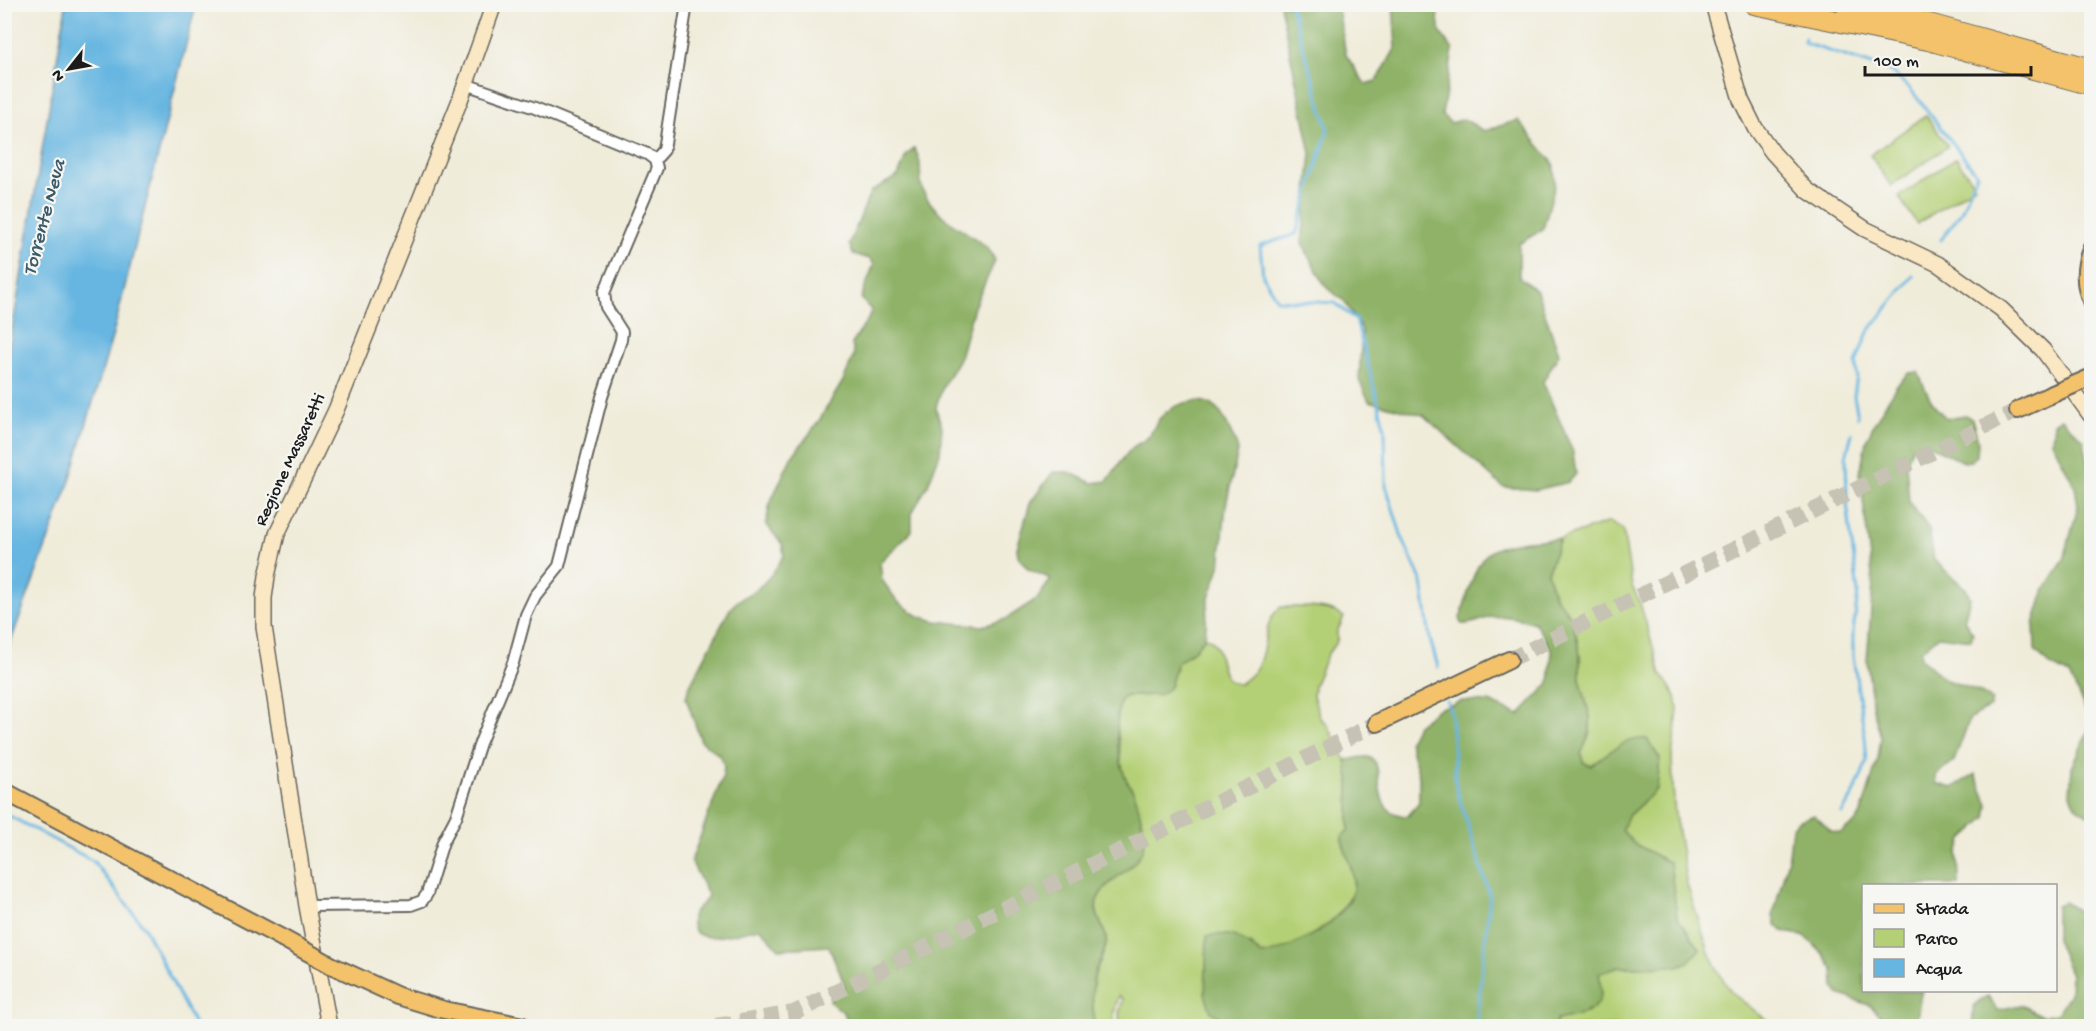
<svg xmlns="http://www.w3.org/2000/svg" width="2096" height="1031" font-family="'Gochi Hand',sans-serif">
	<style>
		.green { fill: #b4d076; stroke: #687649; stroke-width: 1.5 }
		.forest { fill: #8fb267; stroke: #566742; stroke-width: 1.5 }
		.water { fill: #66b6e1; stroke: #41697e; stroke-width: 1.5 }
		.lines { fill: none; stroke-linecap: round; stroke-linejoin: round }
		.stream { stroke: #66b6e1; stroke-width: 3 }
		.primary-tunnel { stroke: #c6c2b4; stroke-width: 16; stroke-dasharray: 16 8; stroke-linecap: butt }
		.street-casing { stroke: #66655e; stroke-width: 14 }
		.secondary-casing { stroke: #66655e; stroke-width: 18 }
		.primary-casing { stroke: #66655e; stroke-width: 20 }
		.highway-casing { stroke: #66655e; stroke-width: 22 }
		.street { stroke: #fff; stroke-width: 10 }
		.secondary { stroke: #fae7c3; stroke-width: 15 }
		.primary { stroke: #f3c26a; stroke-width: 16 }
		.highway { stroke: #f3c26a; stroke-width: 20 }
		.primary-bridge-casing { stroke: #66655e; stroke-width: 20; stroke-linecap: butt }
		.primary-bridge { stroke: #f3c26a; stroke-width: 16 }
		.labels { text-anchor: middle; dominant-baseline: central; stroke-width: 4.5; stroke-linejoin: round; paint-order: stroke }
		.street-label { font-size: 18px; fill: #1c1c1c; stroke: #f6f6f2 }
		.water-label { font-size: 20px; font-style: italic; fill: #3a5a6b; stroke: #f6f6f2 }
	</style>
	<rect width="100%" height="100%" fill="#f6f6f2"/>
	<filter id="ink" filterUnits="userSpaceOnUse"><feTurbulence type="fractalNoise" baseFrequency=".0167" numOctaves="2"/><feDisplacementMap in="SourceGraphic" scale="12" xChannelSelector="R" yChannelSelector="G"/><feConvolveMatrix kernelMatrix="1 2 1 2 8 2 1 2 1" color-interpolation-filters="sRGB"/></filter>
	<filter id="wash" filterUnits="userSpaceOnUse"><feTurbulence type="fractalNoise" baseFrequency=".008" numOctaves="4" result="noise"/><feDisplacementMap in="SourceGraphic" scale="24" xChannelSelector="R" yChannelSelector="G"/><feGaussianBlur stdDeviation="1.35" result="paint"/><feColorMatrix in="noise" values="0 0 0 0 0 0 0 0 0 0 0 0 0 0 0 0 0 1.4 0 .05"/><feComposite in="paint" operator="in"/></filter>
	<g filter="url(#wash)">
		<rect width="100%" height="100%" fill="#f0ecda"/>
		<!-- green -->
		<path class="green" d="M 1926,115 L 1948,146 L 1891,186 L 1870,155 Z
			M 1956,158 L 1975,186 L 1917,224 L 1899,197 Z
			M 1609,522 L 1623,530 L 1632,586 L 1640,603 L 1661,674 L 1676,696 L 1678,710 L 1672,757 L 1673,787 L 1675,815 L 1687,885 L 1709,952 L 1719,973 L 1731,992 L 1774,1026 L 1555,1026 L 1557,1020 L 1589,1012 L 1601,994 L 1599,973 L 1620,967 L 1678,966 L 1700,949 L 1677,917 L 1670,863 L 1633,843 L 1622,830 L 1628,816 L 1657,789 L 1621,745 L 1590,766 L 1583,762 L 1581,754 L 1590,732 L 1590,717 L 1580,679 L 1580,655 L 1573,619 L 1554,595 L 1547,572 L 1560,539 Z
			M 1281,607 C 1301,607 1328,605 1344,617 L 1337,632 L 1337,641 L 1327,655 L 1314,686 L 1313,695 L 1320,718 L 1327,724 L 1346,760 L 1349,779 L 1349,830 L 1343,845 C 1349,856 1355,876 1353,890 C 1352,894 1349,898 1347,902 C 1330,930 1295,949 1262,955 L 1250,944 L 1255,1026 L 1120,1026 L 1119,1013 L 1123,999 L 1119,996 L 1114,1012 L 1114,1026 L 1095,1026 C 1093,1008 1090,989 1096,971 C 1099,962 1105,953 1106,945 C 1109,931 1093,918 1097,900 L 1142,823 L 1136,798 L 1124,775 L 1121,762 L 1117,723 L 1120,701 L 1126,696 L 1158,695 L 1176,670 L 1177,663 L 1195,649 L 1205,637 C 1227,642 1213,683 1240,684 C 1246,679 1253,674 1257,667 C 1268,648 1262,621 1281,607 Z"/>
		<!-- forest -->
		<path class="forest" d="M 1280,5 L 1335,5 L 1338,9 L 1346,55 L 1365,84 L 1377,81 L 1396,47 L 1393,5 L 1436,5 L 1440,32 L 1453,50 L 1442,115 L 1451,123 L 1464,119 L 1484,131 L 1518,120 L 1554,164 L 1555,185 L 1543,229 L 1519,244 L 1519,277 L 1537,291 L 1559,354 L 1543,382 L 1573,452 L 1576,474 L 1569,482 L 1536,490 L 1503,487 L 1423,415 L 1369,401 L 1359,380 L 1362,330 L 1344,301 L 1325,286 L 1302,243 L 1311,153 Z
			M 914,148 C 927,168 913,181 929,201 C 945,223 969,231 988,249 C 992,252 993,257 995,261 L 974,307 L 960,357 L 944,384 L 937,403 L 936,409 L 942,427 L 940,453 L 928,485 L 912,513 L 912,531 L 880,562 L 882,580 L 898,602 L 919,616 L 935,621 L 983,626 L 1006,619 L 1038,598 L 1051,579 L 1028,569 L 1018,556 L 1017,548 L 1030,503 L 1053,472 L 1069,472 L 1092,483 L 1107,481 C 1115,470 1123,457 1132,448 C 1137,443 1144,442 1148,437 C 1153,431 1155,424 1160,418 C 1177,400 1210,392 1223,417 C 1229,429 1236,439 1238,451 L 1226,505 L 1220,567 L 1208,601 L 1205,637 L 1195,649 L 1177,663 L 1170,687 L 1164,692 L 1158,695 L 1126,696 L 1120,701 C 1115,723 1117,752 1124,774 C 1126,782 1134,790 1136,798 C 1139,806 1146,841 1143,848 C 1136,870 1108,878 1098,898 C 1090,914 1107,927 1106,942 C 1106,952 1098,962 1095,972 C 1090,990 1093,1009 1095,1026 L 847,1026 L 848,1020 L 842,1011 L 830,1002 L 831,997 L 841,992 L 845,986 L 829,946 L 779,949 L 760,928 C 742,931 687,952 692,917 C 693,907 706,905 708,895 L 691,861 L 723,776 L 724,765 L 719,755 L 701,741 L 686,698 L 689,687 L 730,609 C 738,598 747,596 757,589 C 769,580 776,568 784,555 L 782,544 L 766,524 L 770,503 L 791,458 L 817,424 L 843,381 L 854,355 L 852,344 L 870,316 L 871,310 L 861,298 L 874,264 L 870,259 L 853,254 L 849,244 L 871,191 L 898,176 L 906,156 Z
			M 1918,372 C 1925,389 1932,408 1947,418 L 1965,415 L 1972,419 L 1978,441 L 1977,456 L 1971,461 L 1963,462 L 1925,443 L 1918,444 L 1912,449 L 1906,463 L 1909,502 L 1929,529 L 1934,560 L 1967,590 L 1970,598 L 1964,620 L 1973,633 L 1971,640 L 1939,636 L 1921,650 L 1921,658 L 1946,680 L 1978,691 L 1992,700 L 1990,707 L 1970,718 L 1954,761 L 1936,775 L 1936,783 L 1952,788 L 1975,774 L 1988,804 L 1986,818 L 1963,839 L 1958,853 L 1959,885 L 1864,886 L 1864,990 L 1922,991 C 1917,1005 1921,1014 1912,1026 L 1892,1026 L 1869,1005 L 1838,994 L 1834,987 L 1833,969 L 1824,955 L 1806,937 L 1783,931 L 1776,925 L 1773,916 L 1789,855 L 1792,828 L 1798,821 L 1814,815 L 1831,831 L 1840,833 L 1855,823 L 1861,814 L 1878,759 L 1881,737 L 1873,709 L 1867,661 L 1873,584 L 1860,474 L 1866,441 L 1874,424 L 1896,386 L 1909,373 Z
			M 2061,418 L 2084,440 L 2091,481 L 2091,817 L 2078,809 L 2070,794 L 2072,768 L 2090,726 L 2089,717 L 2069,675 L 2047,663 L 2035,650 L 2034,624 L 2045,589 L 2064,560 L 2078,506 L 2075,487 L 2052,441 L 2054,423 Z
			M 1560,539 L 1547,572 L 1554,595 L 1573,619 L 1580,655 L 1580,679 L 1590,717 L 1590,732 L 1581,754 L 1583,762 L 1591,766 C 1607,754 1626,736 1647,739 L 1660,759 L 1657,789 L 1628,816 L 1622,830 L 1633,843 L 1670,863 L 1677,917 L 1700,949 L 1688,962 L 1678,966 L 1620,967 L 1599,973 C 1600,979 1601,986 1601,992 C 1600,1014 1574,1016 1557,1020 L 1555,1026 L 1255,1026 L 1231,1024 L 1211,1012 L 1205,994 L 1207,936 C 1237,931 1240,939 1262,955 C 1291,950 1347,921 1353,890 C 1357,871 1343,854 1342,836 L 1349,830 L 1349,779 L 1346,760 C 1352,759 1360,757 1366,757 C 1391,758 1363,815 1408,816 L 1419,802 L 1419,776 L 1409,741 L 1417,725 L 1438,709 L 1462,701 L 1489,702 L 1519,715 L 1549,683 L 1552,651 L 1535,623 C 1521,619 1506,615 1491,617 C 1481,619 1473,625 1462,624 L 1460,618 C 1466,602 1474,564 1487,554 C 1504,540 1539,540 1560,539 Z
			M 2064,902 L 2080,912 L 2082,916 L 2091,951 L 2091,1026 L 1973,1026 C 1973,1008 1970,1004 1988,996 L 1997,1010 L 2021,1005 L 2043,1016 L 2057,1014 L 2070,994 L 2071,975 L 2056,939 L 2056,906 Z"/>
		<!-- water -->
		<path class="water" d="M 66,5 L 196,5 L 113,334 L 68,487 L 5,657 L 5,373 Z"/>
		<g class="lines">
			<!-- stream -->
			<path class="stream" d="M 1290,4 L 1328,129 L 1296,234 L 1260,246 L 1263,276 L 1277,300 L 1335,303 L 1356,320 L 1385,429 L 1386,486 L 1402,538 L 1422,582 L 1430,639 L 1438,667
				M 1805,38 L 1804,43 L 1891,71 L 1911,90 L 1977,174 L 1961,212 L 1941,240
				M 1858,417 L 1854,396 L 1857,376 L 1856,363 L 1868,332 L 1913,276
				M 1447,701 L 1451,714 L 1456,787 L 1490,896 L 1477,1015 L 1481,1026
				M 4,813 L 93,861 L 144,927 L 195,1026
				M 1842,813 L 1854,794 L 1867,761 L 1865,737 L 1853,656 L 1853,632 L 1858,593 L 1847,503 L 1846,457 L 1852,433"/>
		</g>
	</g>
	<g filter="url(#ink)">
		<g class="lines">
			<!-- primary-tunnel -->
			<path class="primary-tunnel" d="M 1509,660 L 2018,410
				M 716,1026 L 794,1013 L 1377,723"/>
			<defs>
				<path id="street" d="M 655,160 L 664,150 L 687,4
					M 307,906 L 411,905 L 422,901 L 427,894 L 443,842 L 456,817 L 480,743 L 513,663 L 526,615 L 535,596 L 559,566 L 602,397 L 621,340 L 622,332 L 606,307 L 604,293 L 657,168 L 655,160 L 647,154 L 535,108 L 465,84"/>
				<path id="secondary" d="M 1715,11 L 1741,100 L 1755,128 L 1773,153 L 1807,190 L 1865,229 L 1938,264 L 2001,309 L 2043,350 L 2092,417
					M 329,1026 L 307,906 L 264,627 L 264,598 L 267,576 L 277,534 L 336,410 L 460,100 L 494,4"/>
				<path id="primary" d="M 2092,247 C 2084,266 2083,284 2092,303
					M 2018,410 L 2048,396
					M 1377,723 L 1509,660
					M 4,791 L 282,938
					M 331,965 L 398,996 L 444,1010 L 523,1026"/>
				<path id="highway" d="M 1754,4 L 1928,40 L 2092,85
					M 1845,4 L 1929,24 L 2092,69"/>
			</defs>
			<!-- street casing -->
			<use href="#street" class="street-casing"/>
			<!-- secondary casing -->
			<use href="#secondary" class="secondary-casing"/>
			<!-- primary casing -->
			<use href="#primary" class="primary-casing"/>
			<!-- highway casing -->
			<use href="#highway" class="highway-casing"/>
			<!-- street -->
			<use href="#street" class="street"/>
			<!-- secondary -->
			<use href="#secondary" class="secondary"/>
			<!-- primary -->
			<use href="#primary" class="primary"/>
			<!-- highway -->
			<use href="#highway" class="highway"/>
			<defs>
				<path id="primary-bridge" d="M 2048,396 L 2092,377
					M 282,938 L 331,965"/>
			</defs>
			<!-- primary-bridge casing -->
			<use href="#primary-bridge" class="primary-bridge-casing"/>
			<!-- primary-bridge -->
			<use href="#primary-bridge" class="primary-bridge"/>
		</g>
	</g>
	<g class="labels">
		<!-- street labels -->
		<g class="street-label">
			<text transform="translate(291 460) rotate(-65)">Regione Massaretti</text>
		</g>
		<!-- water labels -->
		<g class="water-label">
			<text transform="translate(46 218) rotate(-75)">Torrente Neva</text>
		</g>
	</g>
	<!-- margin -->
	<rect width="2096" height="1031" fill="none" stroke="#f6f6f2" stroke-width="24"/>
	<!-- legend -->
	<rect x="1862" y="884" width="195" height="108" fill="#f6f6f2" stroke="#9f9f9c" stroke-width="1.5"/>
	<rect x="1874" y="904" width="30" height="9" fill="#f3c26a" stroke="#9f9f9c" stroke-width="1.5"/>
	<text x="1916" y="914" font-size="18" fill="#1c1c1c">Strada</text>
	<rect x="1874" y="929" width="30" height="18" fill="#b4d076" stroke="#9f9f9c" stroke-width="1.5"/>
	<text x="1916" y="944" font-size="18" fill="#1c1c1c">Parco</text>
	<rect x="1874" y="959" width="30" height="18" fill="#66b6e1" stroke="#9f9f9c" stroke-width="1.5"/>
	<text x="1916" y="974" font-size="18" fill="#1c1c1c">Acqua</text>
	<!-- north arrow -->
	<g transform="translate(69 69) rotate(239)" stroke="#f6f6f2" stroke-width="4.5" paint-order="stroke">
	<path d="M0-4.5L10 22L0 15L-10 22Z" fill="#1c1c1c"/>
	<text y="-9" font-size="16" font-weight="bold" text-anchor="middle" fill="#1c1c1c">N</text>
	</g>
	<!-- scale -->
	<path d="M1865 66v9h166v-9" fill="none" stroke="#1c1c1c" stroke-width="3"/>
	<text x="1874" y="66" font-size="18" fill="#1c1c1c" stroke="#f6f6f2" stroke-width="4.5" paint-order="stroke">100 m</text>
</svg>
